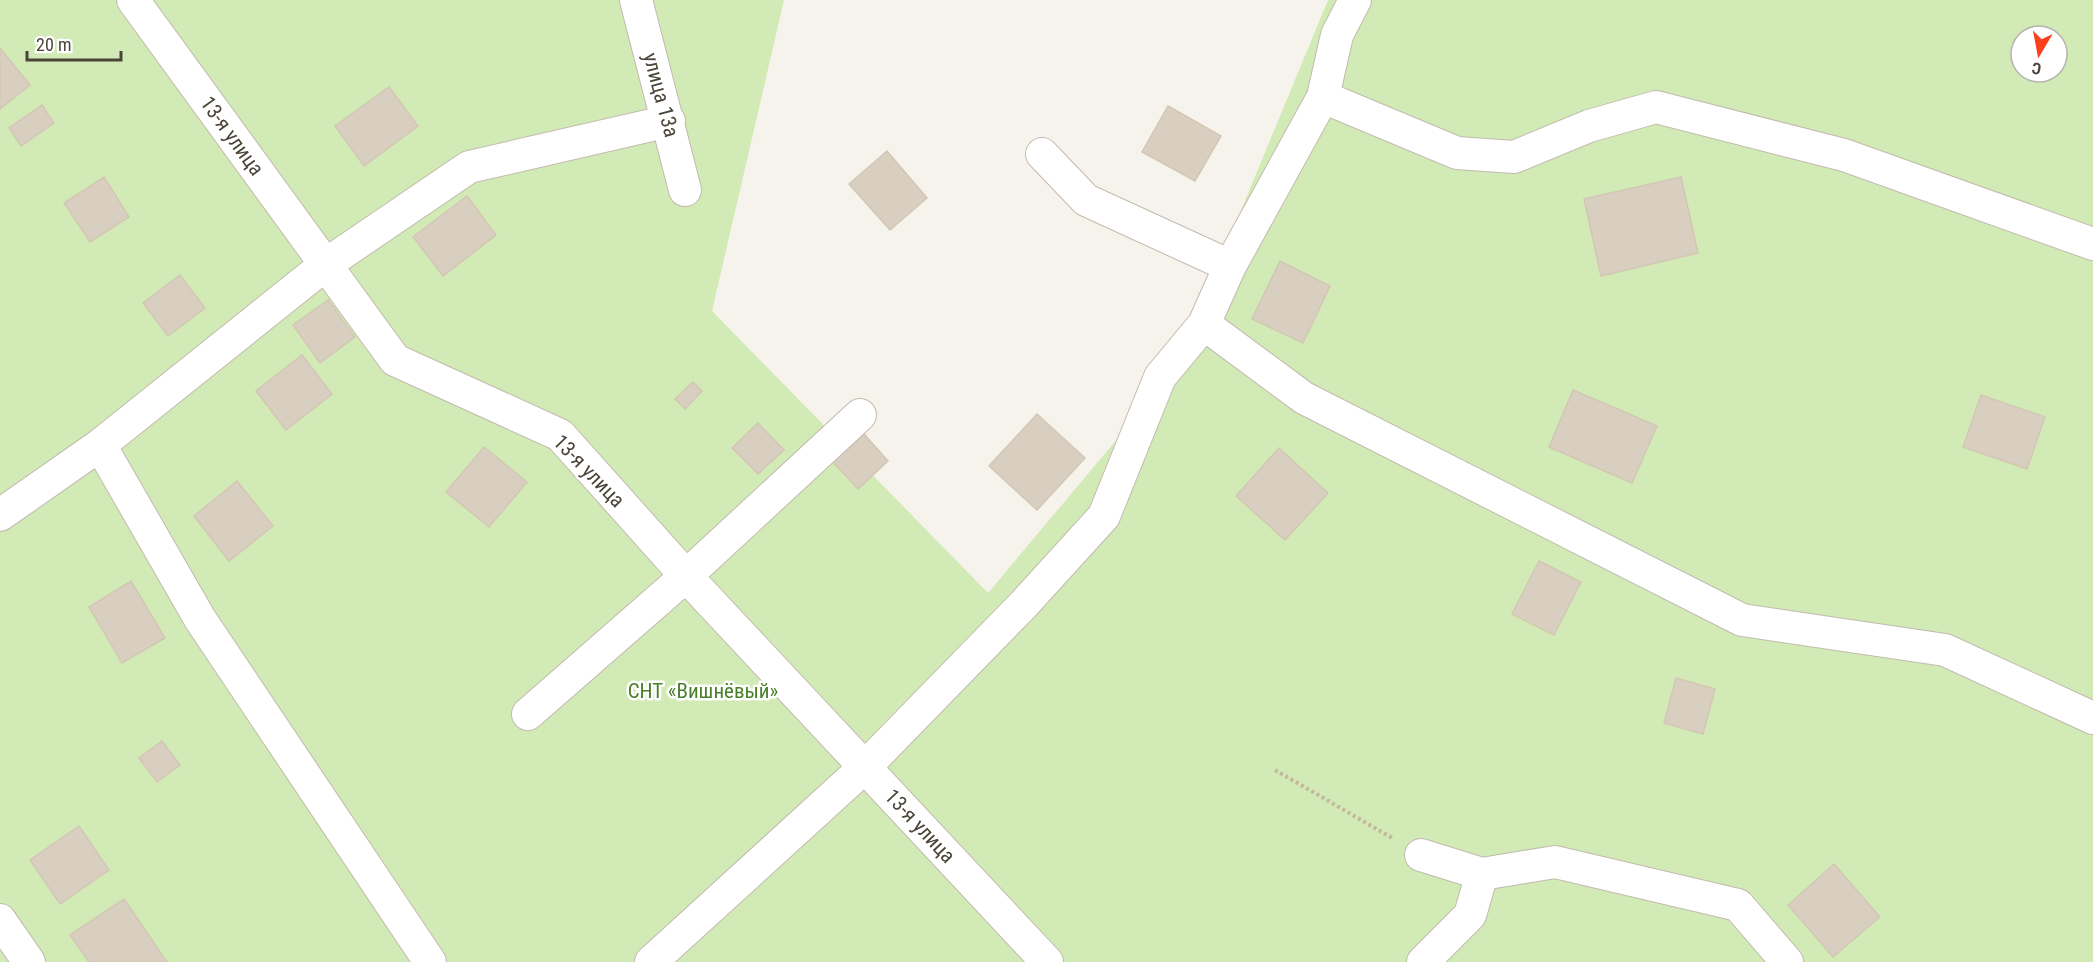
<svg xmlns="http://www.w3.org/2000/svg" width="2093" height="962" font-family="'Roboto Condensed',sans-serif">
	<style>
		.green { fill: #d2eab5; fill-rule: evenodd }
		.building { fill: #d8cfc1; stroke: #d3c7b4; stroke-width: 1.5 }
		.lines { fill: none; stroke-linecap: round; stroke-linejoin: round }
		.minor-casing { stroke: #c2bbae; stroke-width: 34 }
		.path { stroke: #c4b79f; stroke-width: 4; stroke-dasharray: 3 3; stroke-linecap: butt }
		.minor { stroke: #fff; stroke-width: 32 }
		.labels { text-anchor: middle; dominant-baseline: central; stroke-width: 5; stroke-linejoin: round; paint-order: stroke }
		.street-label { font-size: 21px; fill: #4b4439; stroke: #fff }
		.park-label { font-size: 21px; fill: #4a7f2a; stroke: #fff }
	</style>
	<rect width="100%" height="100%" fill="#f6f3ec"/>
	<!-- green -->
	<path class="green" d="M 0,0 L 784,0 L 712,311 L 988,593 L 1175,370 L 1328,0 L 2093,0 L 2093,962 L 0,962 ZM 2021,36 L 2057,36 L 2057,72 L 2021,72 Z"/>
	<!-- building -->
	<path class="building" d="M 0,48 L 30,85 L 0,109 Z
		M 389,87 L 418,126 L 364,166 L 335,126 Z
		M 42,105 L 54,123 L 21,146 L 9,128 Z
		M 1168,106 L 1221,136 L 1195,181 L 1142,152 Z
		M 887,151 L 927,198 L 890,230 L 849,184 Z
		M 104,177 L 129,217 L 90,242 L 64,203 Z
		M 1681,177 L 1698,253 L 1601,276 L 1584,199 Z
		M 467,196 L 496,235 L 443,276 L 413,237 Z
		M 1280,261 L 1330,286 L 1303,343 L 1252,319 Z
		M 180,275 L 205,308 L 168,336 L 143,303 Z
		M 328,300 L 355,337 L 320,363 L 293,325 Z
		M 302,355 L 332,394 L 286,430 L 256,391 Z
		M 693,382 L 702,391 L 685,409 L 675,399 Z
		M 1573,390 L 1657,426 L 1632,483 L 1549,447 Z
		M 1981,395 L 2045,417 L 2027,469 L 1963,447 Z
		M 1037,414 L 1085,458 L 1037,510 L 989,466 Z
		M 758,423 L 784,450 L 758,474 L 732,448 Z
		M 864,434 L 888,461 L 858,489 L 833,462 Z
		M 484,447 L 527,482 L 489,527 L 446,492 Z
		M 1279,448 L 1328,493 L 1285,540 L 1236,496 Z
		M 237,481 L 273,526 L 229,561 L 194,516 Z
		M 1539,561 L 1581,582 L 1554,635 L 1512,614 Z
		M 131,581 L 165,638 L 122,663 L 89,607 Z
		M 1676,678 L 1715,689 L 1703,734 L 1664,723 Z
		M 162,741 L 180,765 L 157,782 L 139,758 Z
		M 79,826 L 109,870 L 60,904 L 30,860 Z
		M 1834,864 L 1880,917 L 1833,957 L 1788,905 Z
		M 124,899 L 167,962 L 89,962 L 70,935 Z"/>
	<g class="lines">
		<defs>
			<path id="minor" d="M 133,0 L 395,360 L 560,435 L 686,576 L 1047,962
				M 636,0 L 685,190
				M 1323,97 L 1457,153 L 1514,157 L 1589,126 L 1656,107 L 1844,155 L 2093,244
				M 1042,154 L 1086,200 L 1230,266
				M 1204,324 L 1304,398 L 1742,620 L 1945,650 L 2093,718
				M 100,445 L 200,619 L 430,962
				M 0,515 L 100,445 L 325,265 L 469,167 L 669,121
				M 528,714 L 686,576 L 860,415
				M 1421,855 L 1482,874 L 1555,862 L 1738,905 L 1787,962
				M 0,920 L 29,962
				M 651,962 L 865,767 L 1024,604 L 1104,516 L 1160,377 L 1204,324 L 1230,266 L 1323,97 L 1337,35 L 1355,0
				M 1423,962 L 1470,915 L 1482,874"/>
		</defs>
		<!-- minor casing -->
		<use href="#minor" class="minor-casing"/>
		<!-- path -->
		<path class="path" d="M 1275,770 L 1394,839"/>
		<!-- minor -->
		<use href="#minor" class="minor"/>
	</g>
	<g class="labels">
		<!-- street labels -->
		<g class="street-label">
			<text transform="translate(661 95) rotate(75)">улица 13а</text>
			<text transform="translate(232 136) rotate(54)">13-я улица</text>
			<text transform="translate(589 471) rotate(46)">13-я улица</text>
			<text transform="translate(920 826) rotate(47)">13-я улица</text>
		</g>
		<!-- park labels -->
		<g class="park-label">
			<text x="703" y="691">СНТ «Вишнёвый»</text>
		</g>
	</g>
	<!-- north arrow -->
	<g transform="translate(2039 54) rotate(190)"><circle r="28" fill="#ffffff" stroke="#b7b4b0" stroke-width="1.5"/>
	<path d="M0-4.5L10 22L0 15L-10 22Z" fill="#fc3f1d"/>
	<text y="-9" font-size="16" font-weight="bold" text-anchor="middle" fill="#4b4439">С</text>
	</g>
	<!-- scale -->
	<path d="M27 51v9h94v-9" fill="none" stroke="#4b4439" stroke-width="3"/>
	<text x="36" y="51" font-size="18" fill="#4b4439" stroke="#ffffff" stroke-width="4.5" paint-order="stroke">20 m</text>
</svg>
